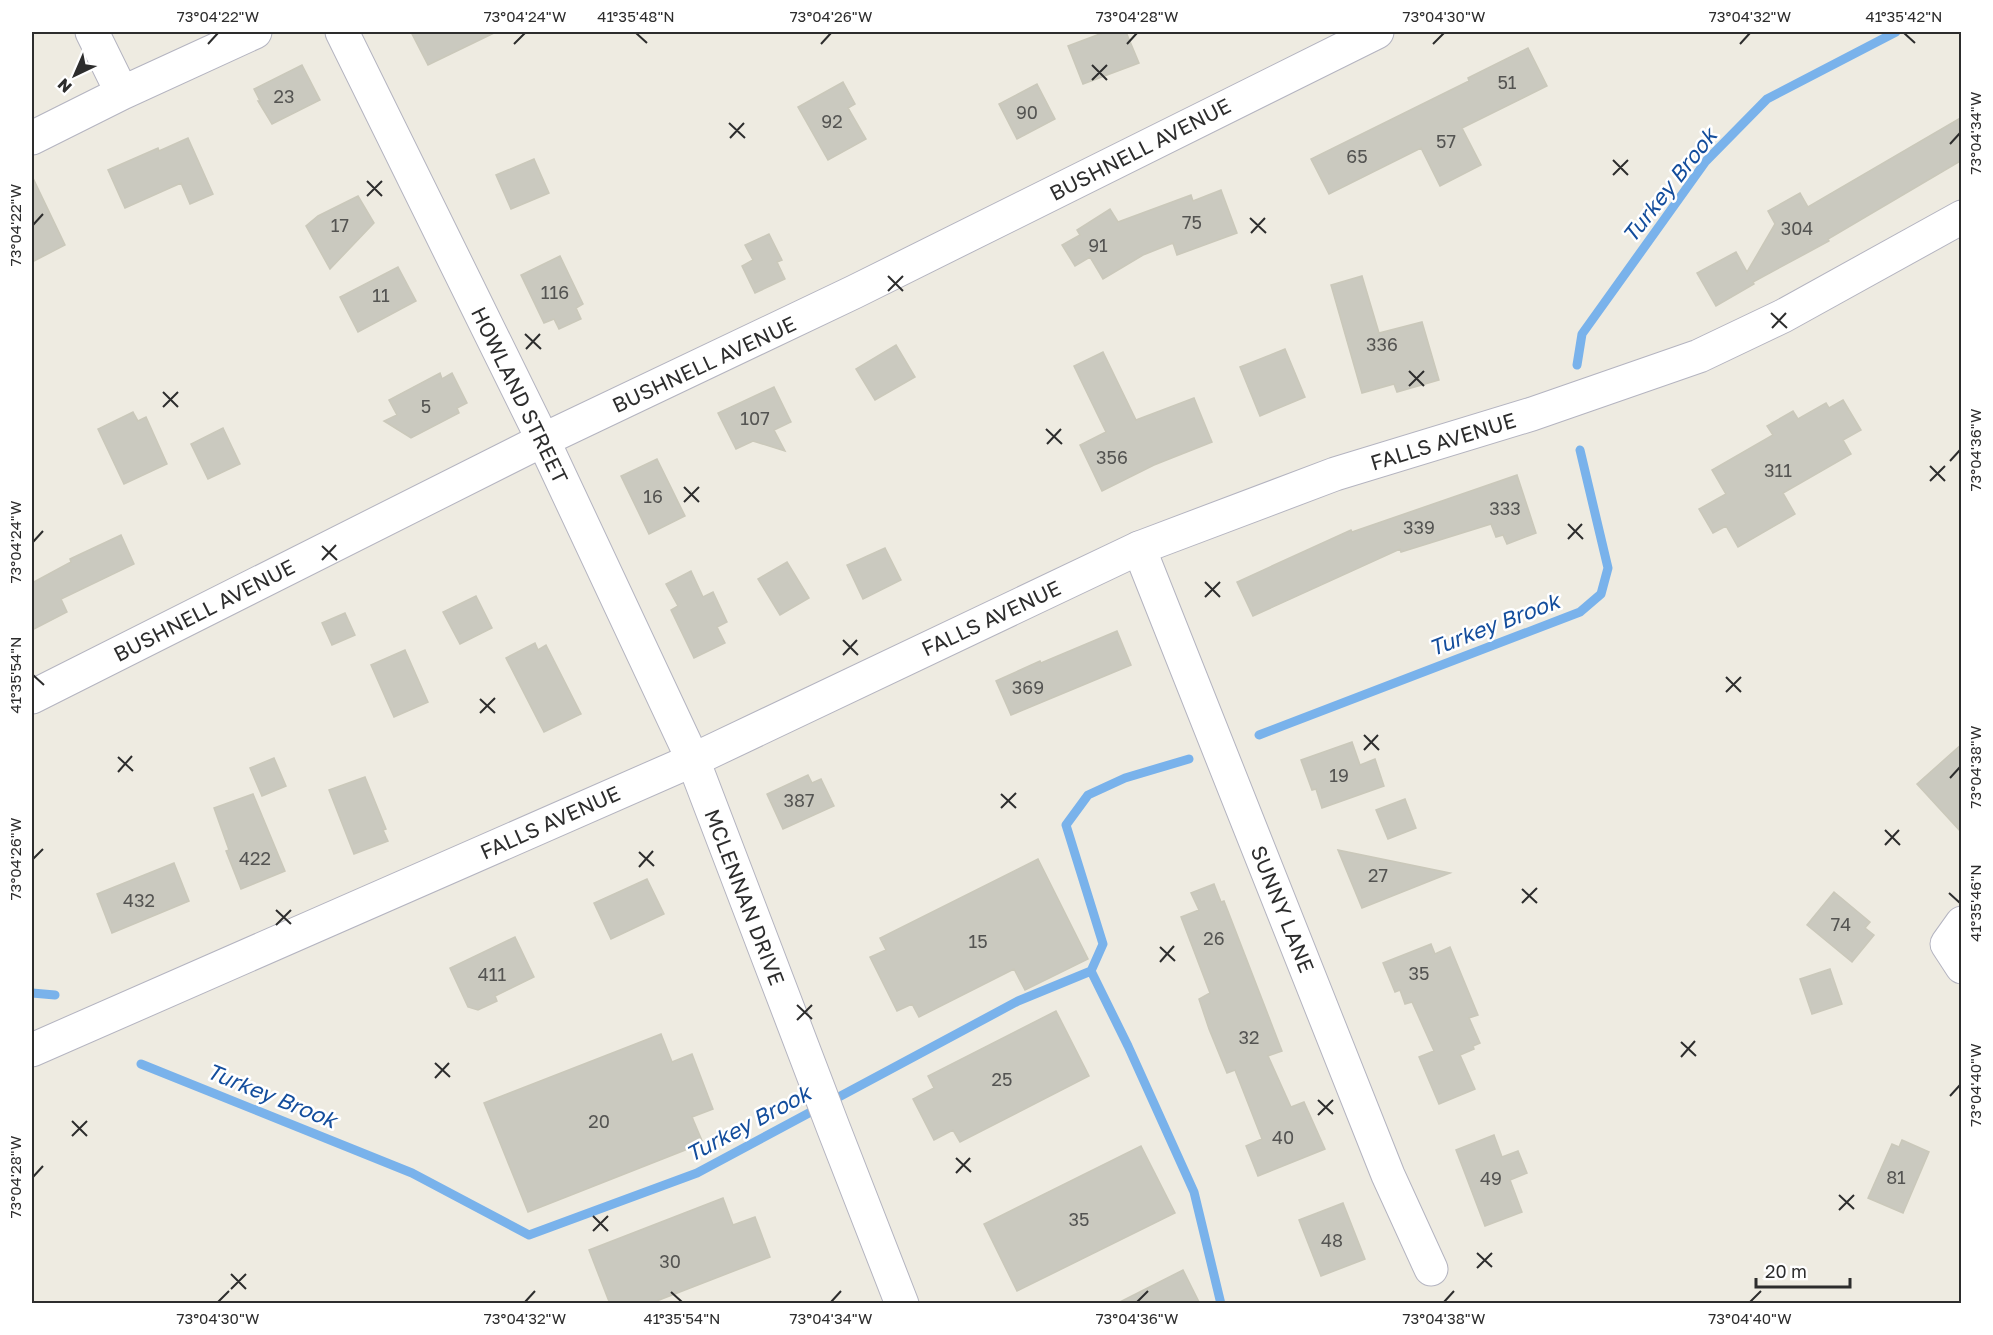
<svg xmlns="http://www.w3.org/2000/svg" width="1993" height="1335" font-family="'Golos Text',sans-serif">
	<style>
		.lines { fill: none; stroke-linecap: round; stroke-linejoin: round }
		.stream { stroke: #79b2eb; stroke-width: 9 }
		.building { fill: #cac9bf; stroke: #cac8ba; stroke-width: 1.5 }
		.minor-casing { stroke: #b4b4c0; stroke-width: 35 }
		.secondary-casing { stroke: #b4b4c0; stroke-width: 35 }
		.minor { stroke: #fff; stroke-width: 33 }
		.secondary { stroke: #fff; stroke-width: 33 }
		.ticks { fill: none; stroke: #2d2d2d; stroke-width: 2 }
		.labels { text-anchor: middle; dominant-baseline: central; stroke-width: 5; stroke-linejoin: round; paint-order: stroke }
		.number-label { font-size: 18px; fill: #545452 }
		.street-label { font-size: 21px; fill: #2d2d2d; stroke: #fff }
		.water-label { font-size: 22px; font-style: italic; fill: #134d9c; stroke: #fff }
		.neatline { fill: none; stroke: #2d2d2d; stroke-width: 2 }
		.ticks-label { font-size: 15px; text-anchor: middle; fill: #2d2d2d }
	</style>
	<rect width="100%" height="100%" fill="#eeebe1"/>
	<g class="lines">
		<!-- stream -->
		<path class="stream" d="M 1577,365 L 1582,334 L 1706,161 L 1767,99 L 1896,32
			M 1259,735 L 1580,612 L 1601,594 L 1608,568 L 1580,450
			M 1091,971 L 1128,1046 L 1194,1192 L 1221,1304
			M 32,993 L 55,995
			M 141,1064 L 412,1173 L 529,1235 L 697,1173 L 1018,1001 L 1091,971 L 1103,944 L 1066,825 L 1088,795 L 1125,778 L 1189,759"/>
	</g>
	<!-- building -->
	<path class="building" d="M 411,32 L 496,32 L 428,65 Z
		M 1105,32 L 1126,32 L 1139,63 L 1083,84 L 1068,46 Z
		M 1528,48 L 1547,86 L 1462,128 L 1481,165 L 1440,186 L 1421,148 L 1329,194 L 1311,159 L 1469,81 L 1468,78 Z
		M 302,65 L 320,100 L 272,124 L 258,101 L 260,101 L 254,89 Z
		M 843,82 L 855,104 L 848,108 L 866,139 L 828,160 L 798,107 Z
		M 1037,84 L 1055,119 L 1017,139 L 999,104 Z
		M 1962,117 L 1962,160 L 1828,239 L 1829,241 L 1753,282 L 1754,284 L 1716,306 L 1697,273 L 1736,252 L 1747,272 L 1775,224 L 1768,211 L 1800,193 L 1808,207 Z
		M 188,138 L 213,194 L 190,204 L 181,183 L 125,208 L 108,170 L 158,148 L 159,151 Z
		M 534,159 L 549,193 L 511,209 L 496,175 Z
		M 32,176 L 65,245 L 32,262 Z
		M 1221,190 L 1237,233 L 1177,255 L 1173,243 L 1143,255 L 1103,279 L 1090,257 L 1075,266 L 1062,245 L 1080,235 L 1077,230 L 1110,209 L 1118,222 L 1191,195 L 1193,201 Z
		M 358,196 L 374,223 L 330,269 L 306,226 L 318,216 Z
		M 769,234 L 782,260 L 777,262 L 785,279 L 755,293 L 742,266 L 753,260 L 745,245 Z
		M 560,256 L 583,304 L 576,308 L 581,319 L 559,329 L 554,319 L 544,323 L 521,275 Z
		M 398,267 L 416,301 L 358,332 L 340,297 Z
		M 1362,276 L 1379,333 L 1422,322 L 1439,380 L 1397,392 L 1394,384 L 1362,393 L 1331,285 Z
		M 896,345 L 915,377 L 875,400 L 856,369 Z
		M 1285,349 L 1305,397 L 1260,416 L 1240,367 Z
		M 1103,352 L 1136,420 L 1194,398 L 1212,442 L 1154,465 L 1102,491 L 1080,445 L 1106,432 L 1074,366 Z
		M 440,373 L 442,379 L 452,373 L 467,403 L 457,408 L 459,413 L 411,438 L 384,421 L 397,415 L 389,400 Z
		M 774,387 L 791,422 L 774,430 L 785,451 L 753,441 L 736,449 L 718,413 Z
		M 1843,400 L 1861,430 L 1843,440 L 1851,454 L 1783,493 L 1795,514 L 1738,547 L 1726,526 L 1713,533 L 1699,509 L 1726,494 L 1712,470 L 1773,435 L 1767,426 L 1793,411 L 1798,419 L 1826,403 L 1829,408 Z
		M 133,412 L 138,421 L 146,417 L 167,464 L 124,484 L 98,429 Z
		M 223,428 L 240,464 L 208,479 L 191,444 Z
		M 657,459 L 685,516 L 649,534 L 621,476 Z
		M 1517,475 L 1536,533 L 1507,544 L 1503,535 L 1496,537 L 1491,524 L 1401,552 L 1400,549 L 1253,616 L 1237,582 L 1351,530 L 1352,532 Z
		M 121,535 L 134,564 L 61,599 L 67,612 L 32,630 L 32,583 L 71,562 L 70,559 Z
		M 885,548 L 901,580 L 863,599 L 847,565 Z
		M 787,562 L 809,598 L 780,615 L 758,579 Z
		M 691,571 L 703,597 L 713,592 L 727,622 L 717,627 L 725,643 L 694,658 L 671,610 L 678,606 L 666,584 Z
		M 476,596 L 492,628 L 460,644 L 443,612 Z
		M 345,613 L 355,635 L 332,645 L 322,623 Z
		M 1117,631 L 1131,665 L 1011,715 L 996,681 L 1040,661 L 1041,663 Z
		M 535,643 L 538,650 L 546,645 L 581,714 L 544,732 L 506,658 Z
		M 405,650 L 428,702 L 394,717 L 371,665 Z
		M 1352,742 L 1360,765 L 1375,759 L 1384,786 L 1322,808 L 1316,789 L 1312,790 L 1301,760 Z
		M 1962,744 L 1962,833 L 1917,784 Z
		M 274,758 L 286,786 L 262,796 L 250,768 Z
		M 808,775 L 812,783 L 821,779 L 834,806 L 783,829 L 767,794 Z
		M 365,777 L 386,829 L 383,830 L 388,841 L 354,854 L 329,790 Z
		M 253,794 L 285,871 L 241,889 L 226,851 L 229,850 L 214,808 Z
		M 1405,799 L 1416,828 L 1388,839 L 1376,810 Z
		M 1338,850 L 1450,873 L 1362,908 Z
		M 1038,859 L 1088,959 L 1025,990 L 1014,969 L 919,1017 L 912,1004 L 897,1011 L 870,957 L 886,950 L 880,938 Z
		M 174,863 L 189,901 L 112,933 L 97,894 Z
		M 647,879 L 664,914 L 611,939 L 594,903 Z
		M 1214,884 L 1221,902 L 1224,901 L 1282,1051 L 1268,1056 L 1291,1107 L 1304,1102 L 1325,1149 L 1258,1176 L 1246,1146 L 1262,1139 L 1235,1070 L 1227,1073 L 1209,1029 L 1199,999 L 1210,993 L 1181,917 L 1199,910 L 1191,893 Z
		M 1834,892 L 1870,922 L 1865,928 L 1874,935 L 1852,962 L 1807,925 Z
		M 515,937 L 534,977 L 495,996 L 497,1001 L 478,1010 L 468,1007 L 450,968 Z
		M 1431,944 L 1435,954 L 1450,947 L 1478,1015 L 1469,1018 L 1480,1043 L 1473,1046 L 1474,1049 L 1460,1055 L 1475,1089 L 1439,1104 L 1419,1057 L 1434,1051 L 1412,1002 L 1405,1004 L 1400,990 L 1395,992 L 1383,963 Z
		M 1830,969 L 1842,1004 L 1812,1014 L 1800,979 Z
		M 1056,1011 L 1089,1076 L 960,1142 L 953,1130 L 934,1140 L 913,1099 L 934,1088 L 928,1076 Z
		M 661,1034 L 672,1062 L 692,1054 L 713,1109 L 692,1117 L 703,1143 L 528,1212 L 484,1103 Z
		M 1494,1135 L 1502,1157 L 1518,1151 L 1527,1173 L 1510,1180 L 1522,1212 L 1485,1226 L 1456,1150 Z
		M 1902,1140 L 1929,1152 L 1903,1213 L 1868,1198 L 1892,1144 L 1899,1147 Z
		M 1141,1146 L 1175,1213 L 1017,1291 L 984,1224 Z
		M 723,1198 L 733,1225 L 755,1217 L 770,1257 L 649,1304 L 610,1304 L 589,1250 Z
		M 1343,1203 L 1365,1259 L 1321,1276 L 1299,1220 Z
		M 1183,1270 L 1200,1304 L 1116,1304 Z"/>
	<g class="lines">
		<defs>
			<path id="minor" d="M 92,32 L 122,93
				M 342,32 L 543,440 L 693,760 L 833,1127 L 902,1304
				M 32,138 L 122,93 L 255,32
				M 1139,548 L 1388,1175 L 1431,1269
				M 32,697 L 543,440 L 854,292 L 1377,32
				M 1962,923 L 1947,944 L 1962,967"/>
			<path id="secondary" d="M 32,1050 L 693,760 L 1139,548 L 1335,474 L 1532,414 L 1699,356 L 1783,316 L 1962,217"/>
		</defs>
		<!-- minor casing -->
		<use href="#minor" class="minor-casing"/>
		<!-- secondary casing -->
		<use href="#secondary" class="secondary-casing"/>
		<!-- minor -->
		<use href="#minor" class="minor"/>
		<!-- secondary -->
		<use href="#secondary" class="secondary"/>
	</g>
	<!-- ticks -->
	<path class="ticks" d="M 636,33 L 647,43M 1904,33 L 1915,43M 208,44 L 218,33M 514,44 L 525,33M 821,44 L 831,33M 1127,44 L 1137,33M 1433,44 L 1444,33M 1740,44 L 1750,33M 1092,65 L 1107,80M 1092,80 L 1107,65M 729,123 L 745,138M 730,138 L 744,123M 1950,144 L 1960,133M 1613,160 L 1628,175M 1613,175 L 1628,160M 367,181 L 382,196M 367,196 L 382,181M 1250,218 L 1266,233M 33,225 L 43,214M 1251,233 L 1265,218M 888,276 L 903,291M 888,291 L 903,276M 1771,313 L 1787,328M 1772,328 L 1786,313M 525,334 L 541,349M 526,349 L 540,334M 1409,371 L 1424,386M 1409,386 L 1424,371M 163,392 L 178,407M 163,407 L 178,392M 1046,429 L 1062,444M 1047,444 L 1061,429M 1950,461 L 1960,450M 1930,466 L 1945,481M 1930,481 L 1945,466M 684,487 L 699,502M 684,502 L 699,487M 1568,524 L 1583,539M 1568,539 L 1582,524M 33,542 L 43,531M 322,546 L 337,560M 322,560 L 336,545M 1205,582 L 1220,597M 1205,597 L 1220,582M 843,640 L 858,655M 843,655 L 857,640M 33,675 L 44,685M 1726,677 L 1741,692M 1726,692 L 1741,677M 480,699 L 495,713M 480,713 L 495,698M 1364,735 L 1379,750M 1364,750 L 1378,735M 118,757 L 133,771M 118,772 L 132,756M 1950,778 L 1960,767M 1001,794 L 1016,808M 1001,808 L 1016,793M 1885,830 L 1900,845M 1885,845 L 1899,830M 639,852 L 654,866M 33,859 L 43,849M 639,867 L 653,851M 1522,889 L 1537,903M 1949,893 L 1960,903M 1522,903 L 1537,888M 276,910 L 291,924M 276,925 L 291,910M 1160,947 L 1175,961M 1160,962 L 1174,946M 797,1005 L 812,1019M 797,1020 L 812,1005M 1681,1042 L 1696,1056M 1681,1057 L 1695,1041M 435,1063 L 450,1077M 435,1078 L 449,1063M 1950,1096 L 1960,1085M 1318,1100 L 1333,1114M 1318,1115 L 1333,1100M 72,1121 L 87,1136M 72,1136 L 87,1121M 956,1158 L 971,1172M 956,1173 L 970,1158M 33,1177 L 43,1166M 1839,1195 L 1854,1209M 1839,1210 L 1854,1195M 593,1216 L 608,1231M 593,1231 L 608,1216M 1477,1253 L 1492,1267M 1477,1268 L 1492,1253M 231,1274 L 246,1289M 231,1289 L 246,1274M 671,1292 L 682,1302M 218,1302 L 229,1291M 525,1302 L 535,1291M 831,1302 L 841,1291M 1137,1302 L 1148,1291M 1444,1302 L 1454,1291M 1750,1302 L 1761,1291"/>
	<g class="labels">
		<!-- number labels -->
		<g class="number-label">
			<text x="1507" y="82">51</text>
			<text x="284" y="96">23</text>
			<text x="1027" y="112">90</text>
			<text x="832" y="121">92</text>
			<text x="1446" y="141">57</text>
			<text x="1357" y="156">65</text>
			<text x="1192" y="222">75</text>
			<text x="340" y="225">17</text>
			<text x="1797" y="228">304</text>
			<text x="1098" y="245">91</text>
			<text x="555" y="292">116</text>
			<text x="381" y="295">11</text>
			<text x="1382" y="344">336</text>
			<text x="426" y="406">5</text>
			<text x="755" y="418">107</text>
			<text x="1112" y="457">356</text>
			<text x="1778" y="470">311</text>
			<text x="653" y="496">16</text>
			<text x="1505" y="508">333</text>
			<text x="1419" y="527">339</text>
			<text x="1028" y="687">369</text>
			<text x="1339" y="775">19</text>
			<text x="799" y="800">387</text>
			<text x="255" y="858">422</text>
			<text x="1378" y="875">27</text>
			<text x="139" y="900">432</text>
			<text x="1841" y="924">74</text>
			<text x="1214" y="938">26</text>
			<text x="978" y="941">15</text>
			<text x="1419" y="973">35</text>
			<text x="492" y="974">411</text>
			<text x="1249" y="1037">32</text>
			<text x="1002" y="1079">25</text>
			<text x="599" y="1121">20</text>
			<text x="1283" y="1137">40</text>
			<text x="1896" y="1177">81</text>
			<text x="1491" y="1178">49</text>
			<text x="1079" y="1219">35</text>
			<text x="1332" y="1240">48</text>
			<text x="670" y="1261">30</text>
		</g>
		<!-- street labels -->
		<g class="street-label">
			<text transform="translate(1140 149) rotate(-27)">BUSHNELL AVENUE</text>
			<text transform="translate(704 364) rotate(-25)">BUSHNELL AVENUE</text>
			<text transform="translate(520 395) rotate(64)">HOWLAND STREET</text>
			<text transform="translate(1443 441) rotate(-17)">FALLS AVENUE</text>
			<text transform="translate(204 610) rotate(-27)">BUSHNELL AVENUE</text>
			<text transform="translate(991 618) rotate(-25)">FALLS AVENUE</text>
			<text transform="translate(550 822) rotate(-24)">FALLS AVENUE</text>
			<text transform="translate(745 897) rotate(69)">MCLENNAN DRIVE</text>
			<text transform="translate(1283 909) rotate(68)">SUNNY LANE</text>
		</g>
		<!-- water labels -->
		<g class="water-label">
			<text transform="translate(1669 185) rotate(-52)">Turkey Brook</text>
			<text transform="translate(1494 624) rotate(-21)">Turkey Brook</text>
			<text transform="translate(272 1095) rotate(22)">Turkey Brook</text>
			<text transform="translate(748 1123) rotate(-28)">Turkey Brook</text>
		</g>
	</g>
	<!-- border -->
	<rect width="1993" height="1335" fill="none" stroke="#ffffff" stroke-width="66"/>
	<!-- north arrow -->
	<g transform="translate(75 75) rotate(224)" stroke="#ffffff" stroke-width="4.5" paint-order="stroke">
	<path d="M0-4.5L10 22L0 15L-10 22Z" fill="#2d2d2d"/>
	<text y="-9" font-size="16" font-weight="bold" text-anchor="middle" fill="#2d2d2d">N</text>
	</g>
	<!-- scale -->
	<path d="M1756 1278v9h94v-9" fill="none" stroke="#2d2d2d" stroke-width="3"/>
	<text x="1765" y="1278" font-size="18" fill="#2d2d2d" stroke="#ffffff" stroke-width="4.5" paint-order="stroke">20 m</text>
	<rect x="33" y="33" width="1927" height="1269" class="neatline"/>
	<g class="ticks-label">
		<text x="218" y="22">73°04'22"W</text>
		<text x="525" y="22">73°04'24"W</text>
		<text x="636" y="22">41°35'48"N</text>
		<text x="831" y="22">73°04'26"W</text>
		<text x="1137" y="22">73°04'28"W</text>
		<text x="1444" y="22">73°04'30"W</text>
		<text x="1750" y="22">73°04'32"W</text>
		<text x="1904" y="22">41°35'42"N</text>
		<text transform="translate(1976 133) rotate(-90)" y="5">73°04'34"W</text>
		<text transform="translate(16 225) rotate(-90)" y="5">73°04'22"W</text>
		<text transform="translate(1976 450) rotate(-90)" y="5">73°04'36"W</text>
		<text transform="translate(16 542) rotate(-90)" y="5">73°04'24"W</text>
		<text transform="translate(16 675) rotate(-90)" y="5">41°35'54"N</text>
		<text transform="translate(1976 767) rotate(-90)" y="5">73°04'38"W</text>
		<text transform="translate(16 859) rotate(-90)" y="5">73°04'26"W</text>
		<text transform="translate(1976 903) rotate(-90)" y="5">41°35'46"N</text>
		<text transform="translate(1976 1085) rotate(-90)" y="5">73°04'40"W</text>
		<text transform="translate(16 1177) rotate(-90)" y="5">73°04'28"W</text>
		<text x="218" y="1324">73°04'30"W</text>
		<text x="525" y="1324">73°04'32"W</text>
		<text x="682" y="1324">41°35'54"N</text>
		<text x="831" y="1324">73°04'34"W</text>
		<text x="1137" y="1324">73°04'36"W</text>
		<text x="1444" y="1324">73°04'38"W</text>
		<text x="1750" y="1324">73°04'40"W</text>
	</g>
</svg>
